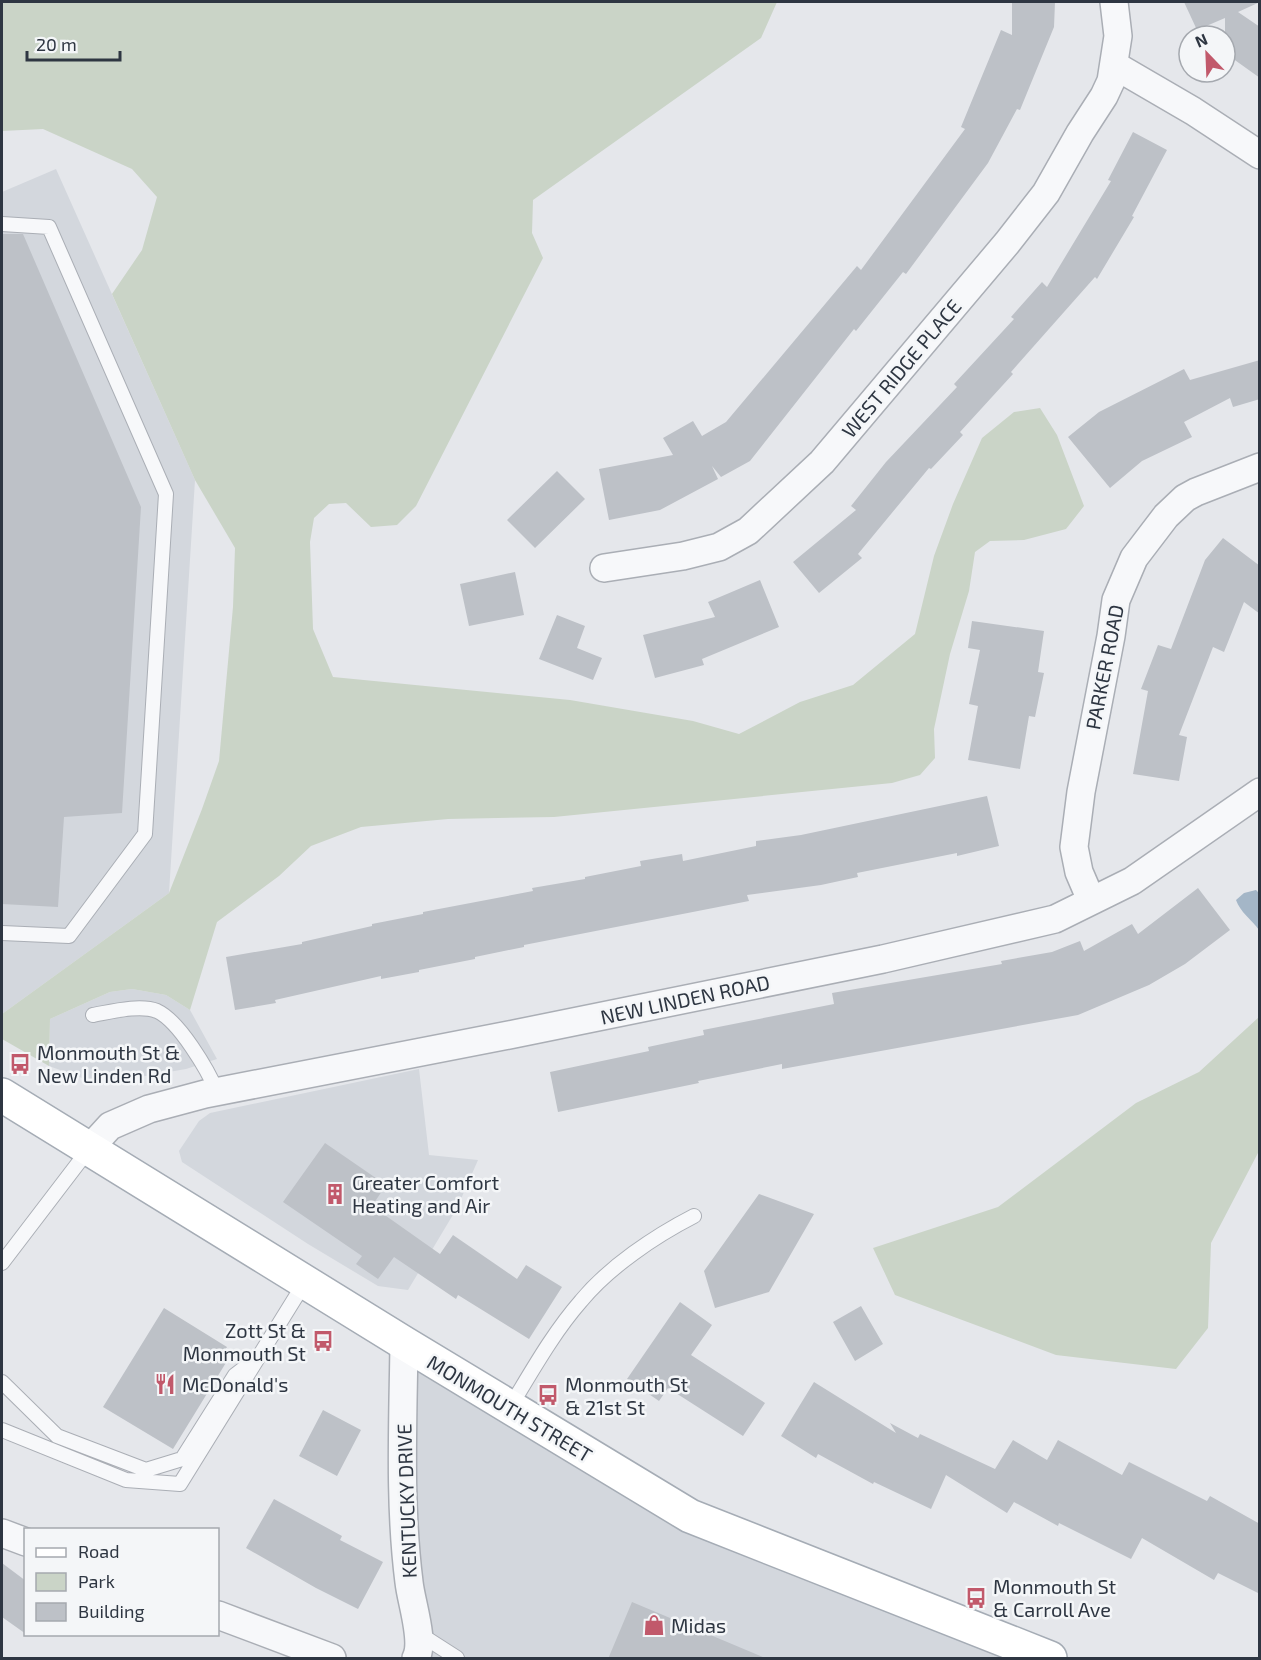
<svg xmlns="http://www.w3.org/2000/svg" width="1261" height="1660" font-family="'Exo 2',sans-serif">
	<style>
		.built { fill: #d3d7dd }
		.green { fill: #cad4c7 }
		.water { fill: #a4b6c7 }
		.building { fill: #bdc1c7 }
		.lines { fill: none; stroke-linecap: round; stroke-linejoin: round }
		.lane-casing { stroke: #aaaeb5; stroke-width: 16 }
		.street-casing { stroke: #aaaeb5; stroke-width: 30 }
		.primary-casing { stroke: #a5acb5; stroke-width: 36 }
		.lane { stroke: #f7f8fa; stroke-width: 14 }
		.street { stroke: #f7f8fa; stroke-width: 27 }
		.primary { stroke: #fff; stroke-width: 33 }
		.labels { text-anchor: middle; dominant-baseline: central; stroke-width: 5; stroke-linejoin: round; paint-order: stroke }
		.street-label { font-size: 20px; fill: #2e3642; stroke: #f4f6f8 }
		.poi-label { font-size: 20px; fill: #2e3642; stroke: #f4f6f8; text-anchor: start }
	</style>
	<rect width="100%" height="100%" fill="#e5e7eb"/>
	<!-- built -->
	<path class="built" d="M 56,169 L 195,480 L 169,893 L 2,1014 L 2,192 Z
		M 132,989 L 166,995 L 190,1010 L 217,1059 L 186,1069 L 128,1079 L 82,1078 L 49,1066 L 50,1019 L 110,992 Z
		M 419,1069 L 429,1155 L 478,1160 L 457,1208 L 408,1290 L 378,1286 L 308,1244 L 182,1162 L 179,1151 L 199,1121 L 210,1113 Z
		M 404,1343 L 690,1516 L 1050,1658 L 416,1658 Z"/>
	<!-- green -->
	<path class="green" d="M 2,2 L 777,2 L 761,38 L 533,200 L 532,233 L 543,258 L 416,506 L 397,525 L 371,527 L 346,503 L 329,504 L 314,518 L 310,542 L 313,629 L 333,677 L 570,700 L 693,721 L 739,734 L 800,702 L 853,685 L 915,634 L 934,556 L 953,504 L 982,438 L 1014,412 L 1040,408 L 1057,435 L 1084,506 L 1066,529 L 1024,540 L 990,541 L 975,552 L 969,591 L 950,654 L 934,729 L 935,758 L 920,775 L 892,783 L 554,817 L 448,819 L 361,827 L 311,846 L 279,876 L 217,922 L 190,1010 L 166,995 L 132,989 L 110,992 L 50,1019 L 49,1066 L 2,1039 L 2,1014 L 169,893 L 202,809 L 219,761 L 233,607 L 235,548 L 195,480 L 112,294 L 142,250 L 157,197 L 132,169 L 43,129 L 2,131 Z
		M 1259,1017 L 1259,1151 L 1211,1243 L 1208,1328 L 1176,1369 L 1056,1355 L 895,1295 L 873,1248 L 998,1207 L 1136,1103 L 1199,1072 Z"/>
	<!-- water -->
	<path class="water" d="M 1256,890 L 1259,893 L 1259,930 C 1252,920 1240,912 1236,900 L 1244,893 Z"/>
	<!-- building -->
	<path class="building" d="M 1012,2 L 1055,2 L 1054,27 L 1020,110 L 1017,109 L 988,163 L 906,274 L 903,272 L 856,331 L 854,329 L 750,461 L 721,477 L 712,466 L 718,479 L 660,510 L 609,520 L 599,469 L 673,455 L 663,438 L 693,421 L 702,436 L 726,422 L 857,266 L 861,270 L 965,129 L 961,127 L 1001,30 L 1012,35 Z
		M 1184,2 L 1260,2 L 1238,12 L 1260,27 L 1260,78 L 1225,53 L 1225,18 L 1197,30 Z
		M 1133,132 L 1167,150 L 1132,216 L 1134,217 L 1097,279 L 1095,277 L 1011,372 L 1013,374 L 960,432 L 963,435 L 931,469 L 929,468 L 858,554 L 862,558 L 819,593 L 793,562 L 856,510 L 851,506 L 886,462 L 957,387 L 954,384 L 1014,319 L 1011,317 L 1042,282 L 1047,287 L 1111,181 L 1108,180 Z
		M 2,234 L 23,234 L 141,507 L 122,813 L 64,817 L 58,907 L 2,904 Z
		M 1260,360 L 1260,399 L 1233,407 L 1230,398 L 1184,422 L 1192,437 L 1142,461 L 1110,488 L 1068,437 L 1099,412 L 1184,369 L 1190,380 Z
		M 557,471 L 585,499 L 535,548 L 507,520 Z
		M 1223,538 L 1260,566 L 1260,614 L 1244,602 L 1224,652 L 1213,647 L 1179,735 L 1187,737 L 1179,781 L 1133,774 L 1148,691 L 1141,689 L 1158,645 L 1171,649 L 1205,560 Z
		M 515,572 L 524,615 L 469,626 L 460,584 Z
		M 760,580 L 779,627 L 702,659 L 704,665 L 655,678 L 643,635 L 715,617 L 708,602 Z
		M 557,615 L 585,626 L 577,648 L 602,658 L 593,680 L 539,659 Z
		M 972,621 L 1044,631 L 1038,672 L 1044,673 L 1035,717 L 1029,716 L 1020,769 L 968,760 L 978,706 L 969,704 L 980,650 L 968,648 Z
		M 987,796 L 999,846 L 957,856 L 957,853 L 857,873 L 858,877 L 821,885 L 747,895 L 749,901 L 524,945 L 524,947 L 475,957 L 475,959 L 419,970 L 419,972 L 381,979 L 381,976 L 275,1000 L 276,1003 L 235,1010 L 226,957 L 302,944 L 302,942 L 372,926 L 372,924 L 423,914 L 423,912 L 533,891 L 532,888 L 585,879 L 585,877 L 641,866 L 640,861 L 682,854 L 683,861 L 756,846 L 756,841 L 801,835 Z
		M 1198,888 L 1230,930 L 1185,964 L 1149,985 L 1078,1015 L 782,1069 L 782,1064 L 698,1081 L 699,1083 L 558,1112 L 550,1072 L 649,1051 L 648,1047 L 704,1035 L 703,1030 L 834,1004 L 832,993 L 1002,964 L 1001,961 L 1052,952 L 1080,941 L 1084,951 L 1132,924 L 1138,934 Z
		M 325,1143 L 386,1185 L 372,1206 L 440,1254 L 453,1235 L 517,1279 L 526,1265 L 562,1287 L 529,1339 L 458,1295 L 456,1299 L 394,1257 L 378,1279 L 356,1264 L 362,1256 L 283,1202 Z
		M 759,1194 L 814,1214 L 769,1292 L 715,1308 L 704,1271 Z
		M 680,1302 L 712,1325 L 691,1355 L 765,1403 L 743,1436 L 668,1388 L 659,1401 L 627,1379 Z
		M 861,1306 L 883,1344 L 855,1361 L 833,1322 Z
		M 164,1308 L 227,1347 L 221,1357 L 227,1361 L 173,1449 L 103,1407 Z
		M 814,1382 L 896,1433 L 890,1423 L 918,1438 L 920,1434 L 995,1469 L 1013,1440 L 1047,1460 L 1058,1440 L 1122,1475 L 1129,1462 L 1207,1501 L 1210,1496 L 1260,1524 L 1260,1594 L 1218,1573 L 1214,1580 L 1142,1538 L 1131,1559 L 1059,1523 L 1058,1526 L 1014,1502 L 1007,1513 L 946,1475 L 931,1509 L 874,1482 L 873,1484 L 818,1454 L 816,1458 L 781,1436 Z
		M 323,1410 L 361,1430 L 337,1476 L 299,1456 Z
		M 274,1499 L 342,1536 L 340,1540 L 383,1562 L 358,1609 L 316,1588 L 246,1548 Z
		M 2,1563 L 26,1581 L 26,1634 L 2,1617 Z
		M 632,1602 L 765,1658 L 765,1659 L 608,1659 Z"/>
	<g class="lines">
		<defs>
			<path id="lane" d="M 2,224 L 49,227 L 166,494 L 145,834 L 69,936 L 2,933
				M 93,1015 C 110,1012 140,1004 157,1011 C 179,1021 208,1070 217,1092
				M 2,1263 L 89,1149
				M 2,1382 L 57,1436 L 146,1470 L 182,1459 L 235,1375 L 252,1362
				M 510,1407 C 532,1371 553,1333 581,1301 C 609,1267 655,1236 694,1216
				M 2,1430 L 126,1480 L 180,1484 L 305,1282
				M 418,1633 L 457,1658"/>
			<path id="street" d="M 1114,65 L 1193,111 L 1260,155
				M 604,568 L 683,556 L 719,547 L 748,531 L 822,462 L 1007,243 L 1046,193 L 1080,133 L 1104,96 L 1111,81 L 1118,36 L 1114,2
				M 1091,900 L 1079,872 L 1074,847 L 1081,792 L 1111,636 L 1116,600 L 1134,558 L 1166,516 L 1185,498 L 1196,492 L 1260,467
				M 89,1149 L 110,1126 L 149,1109 L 205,1094 L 514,1034 L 883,959 L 1055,919 L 1132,881 L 1260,792
				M 404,1343 C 403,1423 399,1503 409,1582 C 411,1602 425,1641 416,1658
				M 2,1533 L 26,1542
				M 218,1615 L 332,1658"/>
			<path id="primary" d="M 2,1095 L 404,1343 L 690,1516 L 1050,1658"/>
		</defs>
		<!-- lane casing -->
		<use href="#lane" class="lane-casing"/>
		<!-- street casing -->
		<use href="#street" class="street-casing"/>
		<!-- primary casing -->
		<use href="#primary" class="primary-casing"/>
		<!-- lane -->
		<use href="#lane" class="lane"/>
		<!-- street -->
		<use href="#street" class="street"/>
		<!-- primary -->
		<use href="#primary" class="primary"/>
	</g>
	<!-- icons -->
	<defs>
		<symbol id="bus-bare" viewBox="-9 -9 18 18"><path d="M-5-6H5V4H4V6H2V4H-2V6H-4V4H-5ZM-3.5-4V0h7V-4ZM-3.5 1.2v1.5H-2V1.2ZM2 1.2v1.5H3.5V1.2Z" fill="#c1596b" stroke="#f4f6f8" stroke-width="2.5" paint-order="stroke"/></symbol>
		<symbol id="building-bare" viewBox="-9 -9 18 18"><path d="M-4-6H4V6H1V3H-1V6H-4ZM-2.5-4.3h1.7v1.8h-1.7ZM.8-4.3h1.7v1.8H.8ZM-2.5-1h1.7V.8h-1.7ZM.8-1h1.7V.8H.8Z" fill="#c1596b" stroke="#f4f6f8" stroke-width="2.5" paint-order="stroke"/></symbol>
		<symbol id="restaurant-bare" viewBox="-9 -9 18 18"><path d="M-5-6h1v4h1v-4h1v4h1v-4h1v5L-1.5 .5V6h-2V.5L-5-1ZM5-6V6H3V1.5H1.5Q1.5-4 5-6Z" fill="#c1596b" stroke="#f4f6f8" stroke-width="2.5" paint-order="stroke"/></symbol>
		<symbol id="shop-bare" viewBox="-9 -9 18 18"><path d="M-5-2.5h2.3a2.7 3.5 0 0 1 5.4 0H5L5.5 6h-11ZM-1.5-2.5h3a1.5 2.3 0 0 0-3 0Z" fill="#c1596b" stroke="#f4f6f8" stroke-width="2.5" paint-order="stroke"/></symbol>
	</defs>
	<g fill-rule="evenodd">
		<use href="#bus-bare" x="5" y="1049" width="30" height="30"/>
		<use href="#building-bare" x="320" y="1179" width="30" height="30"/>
		<use href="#bus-bare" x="308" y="1326" width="30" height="30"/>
		<use href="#restaurant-bare" x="150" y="1369" width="30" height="30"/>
		<use href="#bus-bare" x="533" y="1380" width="30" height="30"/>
		<use href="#bus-bare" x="961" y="1583" width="30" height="30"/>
		<use href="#shop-bare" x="639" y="1610" width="30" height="30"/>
	</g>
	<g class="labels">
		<!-- street labels -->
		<g class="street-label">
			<text transform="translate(901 368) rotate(-50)">WEST RIDGE PLACE</text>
			<text transform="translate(1104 667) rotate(-79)">PARKER ROAD</text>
			<text transform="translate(685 999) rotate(-12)">NEW LINDEN ROAD</text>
			<text transform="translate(510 1408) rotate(31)">MONMOUTH STREET</text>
			<text transform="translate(406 1501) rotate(-92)">KENTUCKY DRIVE</text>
		</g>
		<!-- poi labels -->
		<g class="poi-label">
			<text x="37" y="1052">Monmouth St &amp;<tspan x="37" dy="23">New Linden Rd</tspan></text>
			<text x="352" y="1182">Greater Comfort<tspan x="352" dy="23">Heating and Air</tspan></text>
			<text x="306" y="1330" text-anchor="end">Zott St &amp;<tspan x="306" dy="23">Monmouth St</tspan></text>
			<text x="182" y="1384">McDonald's</text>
			<text x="565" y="1384">Monmouth St<tspan x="565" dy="23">&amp; 21st St</tspan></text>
			<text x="993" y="1586">Monmouth St<tspan x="993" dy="23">&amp; Carroll Ave</tspan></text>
			<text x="671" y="1625">Midas</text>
		</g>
	</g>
	<!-- border -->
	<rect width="1261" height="1660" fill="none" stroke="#2e3642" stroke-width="6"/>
	<!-- legend -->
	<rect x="24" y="1528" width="195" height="108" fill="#f4f6f8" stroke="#a5a9af" stroke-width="1.5"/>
	<rect x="36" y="1548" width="30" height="9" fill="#ffffff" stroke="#a5a9af" stroke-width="1.5"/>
	<text x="78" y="1558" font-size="18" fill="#2e3642">Road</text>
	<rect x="36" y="1573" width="30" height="18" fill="#cad4c7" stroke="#a5a9af" stroke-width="1.5"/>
	<text x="78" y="1588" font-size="18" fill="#2e3642">Park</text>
	<rect x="36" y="1603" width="30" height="18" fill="#bdc1c7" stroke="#a5a9af" stroke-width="1.5"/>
	<text x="78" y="1618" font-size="18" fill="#2e3642">Building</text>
	<!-- north arrow -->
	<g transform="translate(1207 54) rotate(337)"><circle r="28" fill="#f4f6f8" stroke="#a5a9af" stroke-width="1.5"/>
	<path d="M0-4.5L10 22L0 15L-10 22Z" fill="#c1596b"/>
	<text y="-9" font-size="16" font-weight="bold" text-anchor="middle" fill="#2e3642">N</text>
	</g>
	<!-- scale -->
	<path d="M27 51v9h93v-9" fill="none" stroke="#2e3642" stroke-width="3"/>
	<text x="36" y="51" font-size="18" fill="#2e3642" stroke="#f4f6f8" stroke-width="4.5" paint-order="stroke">20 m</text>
</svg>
